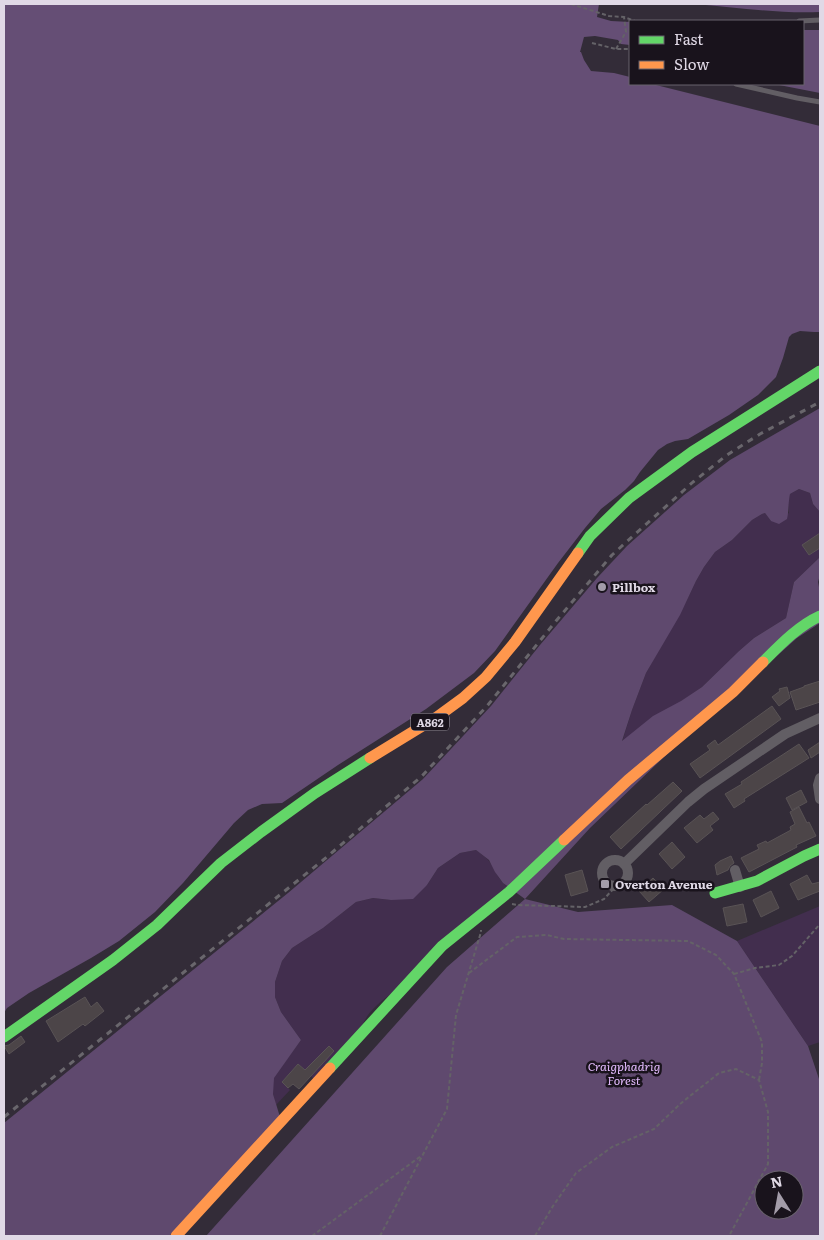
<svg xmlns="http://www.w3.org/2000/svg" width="824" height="1240" font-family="Literata,serif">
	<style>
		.green { fill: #422e4e }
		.forest { fill: #5f496e; fill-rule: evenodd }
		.water { fill: #654e75 }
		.building { fill: #4c4548; stroke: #595355 }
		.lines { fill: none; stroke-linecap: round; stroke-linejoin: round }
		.path { stroke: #646267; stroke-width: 2; stroke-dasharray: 4 2.5; stroke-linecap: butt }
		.lane { stroke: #625e64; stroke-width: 5 }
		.street { stroke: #625e64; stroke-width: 10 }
		.fast { stroke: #63d668; stroke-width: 11 }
		.slow { stroke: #ff974d; stroke-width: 11 }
		.rail { stroke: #69666c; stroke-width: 3; stroke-dasharray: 6 6; stroke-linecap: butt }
		.poi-dot { fill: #a39ca9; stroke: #19131c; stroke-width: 2 }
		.labels { text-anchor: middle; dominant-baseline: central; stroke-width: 5; stroke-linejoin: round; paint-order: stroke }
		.shield { fill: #19131c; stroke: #a49ea9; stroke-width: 1 }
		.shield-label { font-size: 11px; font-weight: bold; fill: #e0d9e6 }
		.poi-label { font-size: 12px; font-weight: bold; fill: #e0d9e6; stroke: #19131c; text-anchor: start }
		.park-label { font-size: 12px; font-style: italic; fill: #e3bbfe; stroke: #19131c }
	</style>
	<rect width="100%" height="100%" fill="#332c38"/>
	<!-- green -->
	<path class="green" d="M 799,489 L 810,493 L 813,504 L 820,512 L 820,557 L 794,582 L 786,618 L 754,638 L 739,651 L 702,687 L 622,742 L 632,710 L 646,673 L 686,602 L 696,581 L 704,567 L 715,552 L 732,540 L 752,520 L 762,514 L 765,513 L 771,521 L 789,513 L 788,501 L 790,494 Z
		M 476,850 C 480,853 486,857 489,861 C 497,871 496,878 508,887 L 392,993 C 379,1003 368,1011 362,1026 L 315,1080 L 298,1064 L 282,1082 L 290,1090 L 276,1105 L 273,1094 L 273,1078 L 301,1040 L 281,1012 L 275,997 L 275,982 L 282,961 L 292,948 L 323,928 L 356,902 L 373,898 L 391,900 L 427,885 L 438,868 L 460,853 Z
		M 820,906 L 820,1042 L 808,1046 L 737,941 Z"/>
	<!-- forest -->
	<path class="forest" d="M 820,408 L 820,512 L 813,504 L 810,493 L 799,489 L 790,494 C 788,503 789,511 787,519 L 779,524 L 771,521 L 765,513 L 762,514 L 752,520 L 732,540 L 715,552 L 704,567 L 696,581 L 680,615 L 646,673 L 632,710 L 622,741 L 653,716 L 681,701 L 702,687 L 739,651 L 754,638 L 786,618 L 794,582 L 820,557 L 820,575 L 818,582 L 820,592 L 820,623 L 797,638 L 664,757 L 590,828 L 525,899 L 578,912 L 672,905 L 737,941 L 808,1046 L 820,1082 L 820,1236 L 206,1236 L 447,967 L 525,899 L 503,883 L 495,872 L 489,860 L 476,850 L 460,853 L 438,868 L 427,885 L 413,899 L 391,900 L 373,898 L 356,902 L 323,928 L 292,948 L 282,961 L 275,982 L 275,997 L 281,1012 L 301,1040 L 274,1078 L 273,1094 L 280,1117 L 169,1236 L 4,1236 L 4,1123 L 288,893 L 423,779 L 491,706 L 540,645 L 597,578 L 627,546 L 684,495 L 730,460 ZM 764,1180 L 794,1180 L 794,1210 L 764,1210 Z"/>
	<!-- water -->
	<path class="water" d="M 4,4 L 599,4 L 597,17 L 611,21 L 630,22 L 630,45 L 621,44 L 618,40 L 595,36 L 584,37 L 580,52 L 581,52 L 584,60 L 591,71 L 614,73 L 630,77 L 630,84 L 652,84 L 820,126 L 820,332 L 814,332 L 800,331 L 792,334 L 789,337 L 783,358 L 776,377 L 758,395 L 729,415 L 688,439 L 675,441 L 667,444 L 658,450 L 640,472 L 634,481 L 625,490 L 601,509 L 585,528 L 558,563 L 495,651 L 474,673 L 426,709 L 338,765 L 282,803 L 262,804 L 248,810 L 234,823 L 183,883 L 155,912 L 119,941 L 91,958 L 29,993 L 7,1008 L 4,1013 Z
		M 694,4 L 820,4 L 820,12 C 778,14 736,7 694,4 Z
		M 803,30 L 820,30 L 820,93 L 774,84 L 803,84 Z"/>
	<!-- building -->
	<path class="building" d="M 820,533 L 820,548 L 809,555 L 802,545 Z
		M 820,681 L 820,702 L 796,710 L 790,692 L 804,687 L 804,686 Z
		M 787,687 L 790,698 L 779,706 L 772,697 L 780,691 L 779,689 Z
		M 772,706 L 781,719 L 700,778 L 690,764 L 710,750 L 707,746 L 715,740 L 718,745 Z
		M 820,742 L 820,752 L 811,758 L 808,750 Z
		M 799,744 L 809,758 L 744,799 L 745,801 L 734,808 L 725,794 L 742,784 L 741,782 Z
		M 673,782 L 682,791 L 621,849 L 610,837 L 646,804 L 647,805 Z
		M 801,790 L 807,802 L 792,810 L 786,798 Z
		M 799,807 L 807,823 L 809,822 L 816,836 L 796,845 L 797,847 L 749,872 L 741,858 L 759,849 L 757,845 L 766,841 L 767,843 L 791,830 L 790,827 L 795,824 L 790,812 Z
		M 713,812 L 719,819 L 710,826 L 713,830 L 697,843 L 684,828 L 700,815 L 704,819 Z
		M 672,842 L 685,857 L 672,869 L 659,854 Z
		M 731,856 L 734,863 L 730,866 L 728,870 L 717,875 L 715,865 L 720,861 Z
		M 582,870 L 588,891 L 571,896 L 565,875 Z
		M 807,875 L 812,884 L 820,882 L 820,891 L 812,894 L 798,900 L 790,884 Z
		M 653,878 L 664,889 L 649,902 L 639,891 Z
		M 771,891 L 779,908 L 761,917 L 753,900 Z
		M 743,904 L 747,922 L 727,926 L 723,908 Z
		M 85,997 L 91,1007 L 97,1002 L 104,1011 L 85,1026 L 83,1024 L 58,1042 L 46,1021 Z
		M 21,1036 L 25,1042 L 9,1054 L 4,1046 L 9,1045 Z
		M 329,1046 L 334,1051 L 299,1089 L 293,1084 L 288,1088 L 282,1082 L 298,1064 L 305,1070 Z"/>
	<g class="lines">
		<!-- path -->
		<path class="path" d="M 571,4 L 609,16 L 624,17 L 635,21
			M 592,43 L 616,49 L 630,49
			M 616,49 L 626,32 L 624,17
			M 512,904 L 518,905 L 585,907 L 604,899 L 616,886
			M 469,973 L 517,937 L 547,935 L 564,939 L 688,941 L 716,955 L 734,974 L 762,1042 L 762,1063 L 759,1080
			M 734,974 L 755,968 L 779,965 L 792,956 L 820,924
			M 312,1236 L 421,1156
			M 380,1236 L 447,1109 L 456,1015 L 481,932 L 481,930
			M 535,1236 L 553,1206 L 576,1173 L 612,1147 L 654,1129 L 680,1104 L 719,1073 L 736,1069 L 759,1080 L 768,1112 L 768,1164 L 729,1236"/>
		<!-- lane -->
		<path class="lane" d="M 799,21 L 820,20
			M 736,84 L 797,98 L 820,102"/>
		<!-- street -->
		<path class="street" d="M 820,778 L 818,785 L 820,799
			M602 873a13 13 0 1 1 26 0a13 13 0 1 1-26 0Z
			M 624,864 L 688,802 L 704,789 L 785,734 L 820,718
			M 735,870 L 740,887"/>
		<!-- fast -->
		<path class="fast" d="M 578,553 L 590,536 L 629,498 L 692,452 L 820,371
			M 763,662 C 780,645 798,626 820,616
			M 715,893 L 757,881 L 804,856 L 820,849
			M 4,1037 L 113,960 L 157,925 L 221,863 L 261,832 L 315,793 L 370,758
			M 330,1068 L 442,946 L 509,892 L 564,840"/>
		<!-- slow -->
		<path class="slow" d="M 370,758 L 437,717 L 463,698 L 486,677 L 515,642 L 578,553
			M 564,840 L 628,780 L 733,692 L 763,662
			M 176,1236 L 330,1068"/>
		<!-- rail -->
		<path class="rail" d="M 4,1117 L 322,861 L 422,776 L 487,706 L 556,621 L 612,555 L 693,482 L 727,455 L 760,434 L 820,402"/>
	</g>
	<!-- markers -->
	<g class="poi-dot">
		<circle cx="602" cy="587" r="5"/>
		<rect x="600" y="879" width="10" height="10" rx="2.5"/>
	</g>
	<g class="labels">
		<!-- shield labels -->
		<rect class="shield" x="411" y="713.5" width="38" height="17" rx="4"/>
		<g class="shield-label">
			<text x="430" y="722">A862</text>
		</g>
		<!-- poi labels -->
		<g class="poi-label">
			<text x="612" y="587">Pillbox</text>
			<text x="615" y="884">Overton Avenue</text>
		</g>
		<!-- park labels -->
		<g class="park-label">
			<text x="624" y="1066">Craigphadrig<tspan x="624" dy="14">Forest</tspan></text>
		</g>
	</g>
	<!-- border -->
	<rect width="824" height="1240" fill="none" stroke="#e0d9e6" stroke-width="10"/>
	<!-- legend -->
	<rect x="629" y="20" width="175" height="65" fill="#19131c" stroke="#69626d"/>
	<rect x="639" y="36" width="25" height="8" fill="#63d668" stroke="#69626d"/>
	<text x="674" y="45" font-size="15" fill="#e0d9e6">Fast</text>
	<rect x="639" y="61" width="25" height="8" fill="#ff974d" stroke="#69626d"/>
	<text x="674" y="70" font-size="15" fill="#e0d9e6">Slow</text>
	<!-- north arrow -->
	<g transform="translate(779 1195) rotate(349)"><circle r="24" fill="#19131c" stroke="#69626d"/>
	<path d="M0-4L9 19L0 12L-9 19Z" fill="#a39ca9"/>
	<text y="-8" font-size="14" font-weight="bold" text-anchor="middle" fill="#e0d9e6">N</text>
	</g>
</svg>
